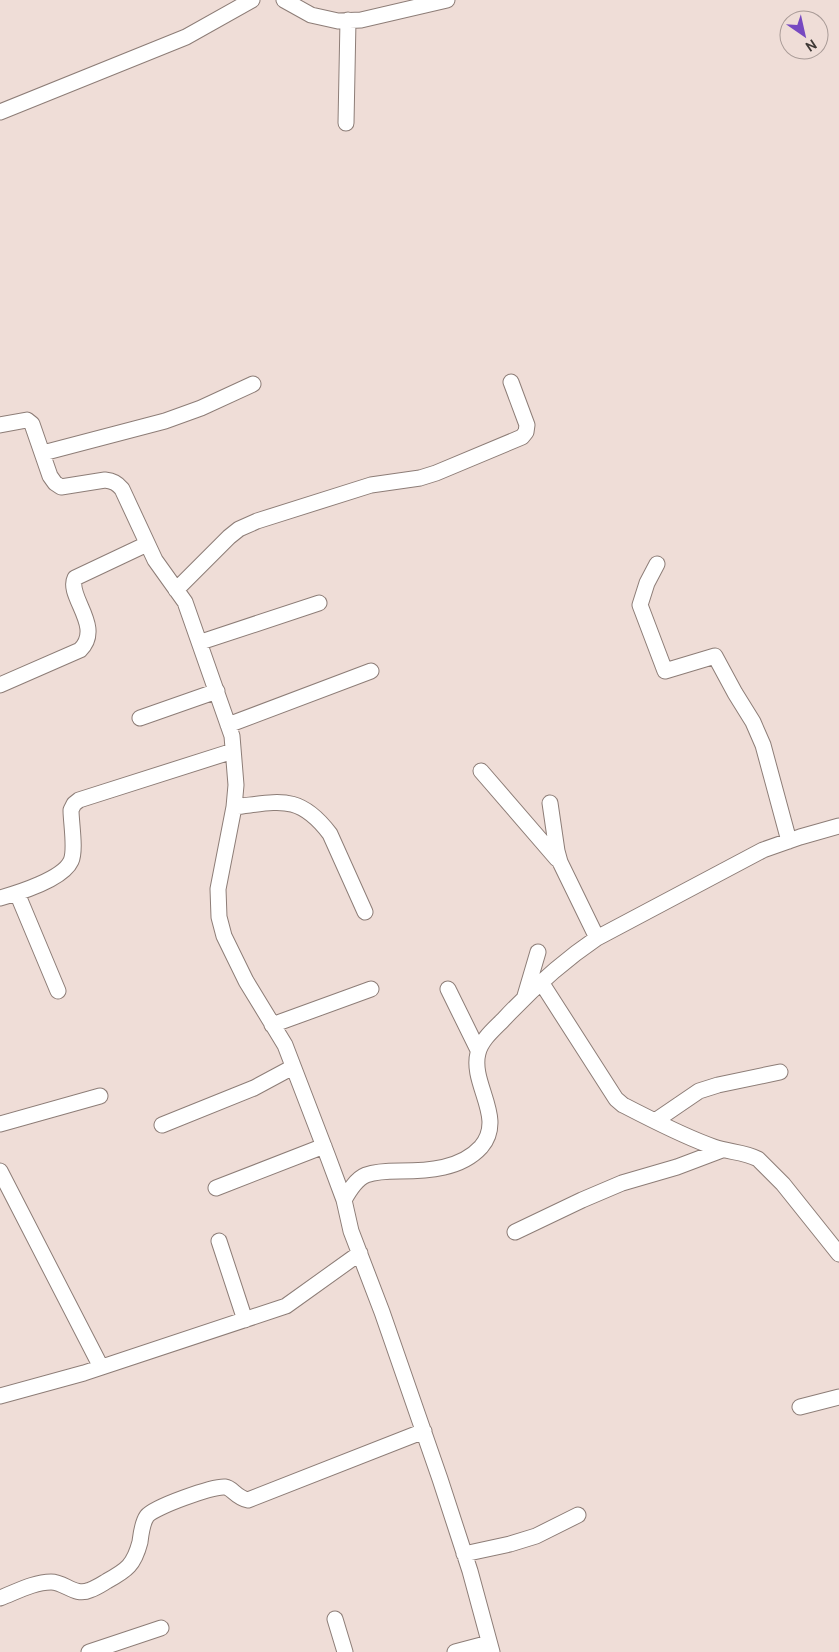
<svg xmlns="http://www.w3.org/2000/svg" width="839" height="1652" font-family="Cabin,sans-serif">
	<style>
		.lines { fill: none; stroke-linecap: round; stroke-linejoin: round }
		.street-casing { stroke: #8d7d77; stroke-width: 17 }
		.street { stroke: #fff; stroke-width: 15 }
	</style>
	<rect width="100%" height="100%" fill="#efddd7"/>
	<g class="lines">
		<defs>
			<path id="street" d="M 284,0 L 311,15 L 338,21 L 361,20 L 447,0
				M 0,112 L 186,37 L 252,0
				M 346,123 L 348,20
				M 0,425 L 27,420 L 32,424 L 50,476 L 55,483 L 61,487 L 105,480 C 113,481 117,483 122,489 L 155,560 L 185,602 L 232,736 L 236,785 L 234,807 L 218,889 L 219,917 L 224,936 L 246,981 L 285,1045 L 328,1157 L 344,1200 L 351,1231 L 382,1312 L 440,1479 L 470,1571 L 492,1652
				M 43,453 L 165,421 L 201,408 L 253,384
				M 657,564 L 647,583 L 640,605 L 665,671 L 715,656 L 735,693 L 753,722 L 763,745 L 789,841
				M 176,590 L 229,537 L 239,529 L 257,521 L 371,485 L 420,478 L 436,473 L 522,437 L 526,432 L 527,425 L 511,382
				M 201,642 L 319,603
				M 0,685 L 80,650 C 104,627 66,596 75,578 L 147,544
				M 140,718 L 217,691
				M 228,725 L 371,671
				M 481,771 L 557,859
				M 550,803 L 557,851 L 560,862 L 597,938
				M 234,807 C 279,802 299,793 330,834 L 365,912
				M 17,893 L 58,991
				M 0,898 C 18,893 63,879 71,861 C 76,850 71,823 71,810 L 74,804 L 79,800 L 233,751
				M 541,982 L 616,1099 L 623,1105 C 653,1120 682,1136 714,1147 C 728,1152 745,1152 758,1159 L 783,1184 L 839,1254
				M 448,989 L 478,1050
				M 525,996 L 538,952
				M 272,1025 L 371,989
				M 655,1121 L 699,1091 L 718,1085 L 780,1072
				M 0,1124 L 100,1096
				M 162,1125 L 254,1088 L 293,1067
				M 0,1171 L 101,1367
				M 216,1188 L 324,1146
				M 344,1200 C 349,1191 356,1179 366,1175 C 377,1171 389,1171 400,1171 C 428,1171 461,1169 481,1147 C 506,1118 470,1084 478,1053 C 481,1040 494,1029 503,1020 C 532,989 563,961 597,938 L 763,850 L 800,837 L 839,826
				M 515,1232 L 582,1200 L 622,1183 L 677,1167 L 722,1150
				M 219,1241 L 245,1320
				M 0,1396 L 84,1373 L 286,1306 L 360,1253
				M 800,1407 L 839,1397
				M 464,1554 L 510,1544 L 536,1536 L 578,1515
				M 0,1598 C 16,1592 34,1582 51,1582 C 65,1582 75,1597 90,1590 C 96,1588 102,1584 107,1581 C 127,1570 134,1565 140,1542 C 141,1534 142,1523 147,1516 C 154,1507 213,1486 225,1487 C 233,1488 235,1497 248,1500 L 424,1431
				M 335,1619 L 345,1652
				M 89,1652 L 161,1628
				M 455,1652 L 489,1643"/>
		</defs>
		<!-- street casing -->
		<use href="#street" class="street-casing"/>
		<!-- street -->
		<use href="#street" class="street"/>
	</g>
	<!-- north arrow -->
	<g transform="translate(804 35) rotate(146)"><circle r="24" fill="#efddd7" stroke="#a99b97"/>
	<path d="M0-4L9 19L0 12L-9 19Z" fill="#7749c1"/>
	<text y="-8" font-size="14" font-weight="bold" text-anchor="middle" fill="#3f3936">N</text>
	</g>
</svg>
